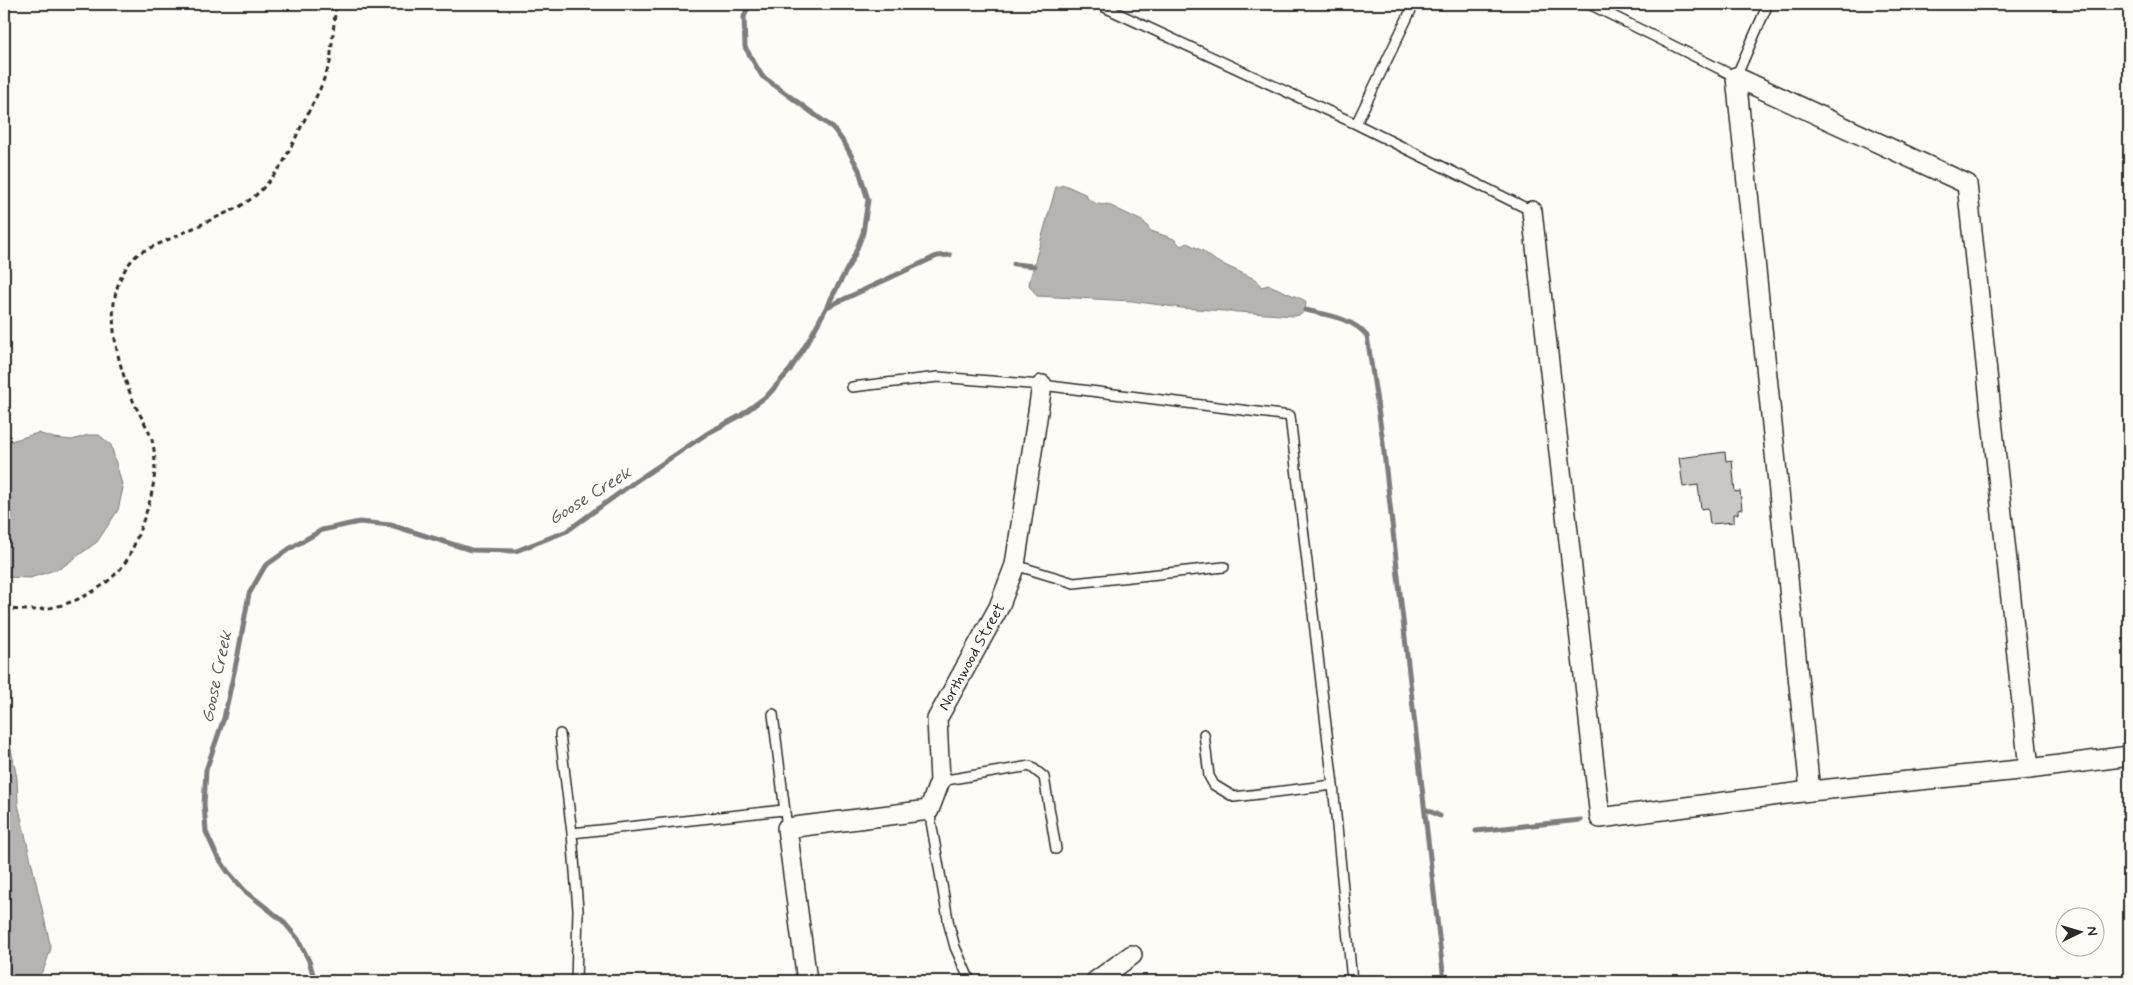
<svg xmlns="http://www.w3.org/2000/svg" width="2133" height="985" font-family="Mynerve,sans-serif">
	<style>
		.water { fill: #b5b4b1; stroke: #7e7d7b }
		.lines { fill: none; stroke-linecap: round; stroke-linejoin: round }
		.stream { stroke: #7e7d7b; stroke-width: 5 }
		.building { fill: #c9c8c4; stroke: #2b2b2b }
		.lane-casing { stroke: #2b2b2b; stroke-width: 12 }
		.street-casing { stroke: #2b2b2b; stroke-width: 22 }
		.path { stroke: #2b2b2b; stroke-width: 3; stroke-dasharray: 5 4; stroke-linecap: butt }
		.lane { stroke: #fdfcf7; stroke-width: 9 }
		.street { stroke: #fdfcf7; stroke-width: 19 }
		.labels { text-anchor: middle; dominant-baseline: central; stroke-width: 5; stroke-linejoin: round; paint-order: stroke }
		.street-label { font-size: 16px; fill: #2b2b2b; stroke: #fdfcf7 }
		.water-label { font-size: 18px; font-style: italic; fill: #5b5b5a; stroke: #fdfcf7 }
	</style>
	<rect width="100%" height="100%" fill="#fdfcf7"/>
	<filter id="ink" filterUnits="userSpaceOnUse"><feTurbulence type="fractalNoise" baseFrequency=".02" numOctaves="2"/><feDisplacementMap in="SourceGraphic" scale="10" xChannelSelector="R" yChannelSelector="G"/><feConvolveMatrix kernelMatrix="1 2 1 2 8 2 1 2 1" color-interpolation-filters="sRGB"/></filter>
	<g filter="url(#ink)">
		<!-- water -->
		<path class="water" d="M 1065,185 L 1087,195 L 1087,198 C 1093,203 1101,206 1107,204 L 1144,222 L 1151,231 L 1174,239 L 1181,246 L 1187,243 L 1203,251 L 1216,261 L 1257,280 L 1261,287 L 1269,285 L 1304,300 L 1306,303 C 1305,312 1303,315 1294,316 L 1182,308 L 1132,301 L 1037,296 L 1029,285 L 1030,279 L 1056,187 Z
			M 38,433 L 54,438 L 72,440 L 88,435 L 99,435 L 111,445 L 123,488 L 118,510 L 97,542 L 61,568 L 30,578 L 4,577 L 4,443 Z
			M 4,733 L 11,749 L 17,778 L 18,804 L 51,948 L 44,969 L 35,981 L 4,981 Z"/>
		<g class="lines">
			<!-- stream -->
			<path class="stream" d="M 1014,264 L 1034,266
				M 827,307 L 937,256 L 950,255
				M 1305,310 C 1327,315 1353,318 1367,336 L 1382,435 L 1444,981
				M 1425,809 L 1440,816
				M 1476,831 L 1581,820
				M 315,981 L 309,961 L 298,939 L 282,920 L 245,891 L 228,872 L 216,854 L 206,832 L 204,804 L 206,770 L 224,718 L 238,654 L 249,594 L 265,566 L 289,549 L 322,530 L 359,522 L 391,525 L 471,550 L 516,551 L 567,531 L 636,481 L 708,433 L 740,416 L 768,395 L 790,370 L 810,338 L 854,256 L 863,233 L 868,200 L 859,170 L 845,144 L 833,128 L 762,76 L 745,47 L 744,17 L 749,4"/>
		</g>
		<!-- building -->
		<path class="building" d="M 1725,452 L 1726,461 L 1732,460 L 1735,492 L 1740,491 L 1742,509 L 1738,510 L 1738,514 L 1734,514 L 1734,522 L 1710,524 L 1708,508 L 1701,509 L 1698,485 L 1683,487 L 1679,458 Z"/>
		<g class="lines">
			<defs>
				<path id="lane" d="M 1589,4 L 1736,77 L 1768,4
					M 1104,7 L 1356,124 L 1532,211
					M 1356,124 L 1414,4
					M 852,387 L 938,377 L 1042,385 L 1290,416 L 1333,785 L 1352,981
					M 1015,565 L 1074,583 L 1224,567
					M 773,714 L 787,828
					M 560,734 L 572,833 L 578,910 L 576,981
					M 1204,734 L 1209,776 L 1214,785 L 1234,797 L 1333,785
					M 940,781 L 1030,766 L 1044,777 L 1056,849
					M 929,810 L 949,925 L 955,947 L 970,981
					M 572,833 L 783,810"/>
				<g id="street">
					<path d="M 1736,77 L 1967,184 L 2029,769"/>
					<path d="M 1736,77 L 1810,791"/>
					<path d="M 1532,211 L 1600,818 L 1810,791 L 2029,769 L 2129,756"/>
					<path id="s1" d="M 807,981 L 787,828 L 929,810 L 940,781 L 937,719 L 999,607 L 1015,565 L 1042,385"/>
					<path d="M 1096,981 L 1132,955"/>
				</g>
			</defs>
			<!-- lane casing -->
			<use href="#lane" class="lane-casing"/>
			<!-- street casing -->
			<use href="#street" class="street-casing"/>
			<!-- path -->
			<path class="path" d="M 4,608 C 11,609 19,610 26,610 C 59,611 100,594 121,568 C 132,555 137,537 143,521 C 152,498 157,475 154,450 C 152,431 139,416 132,398 C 114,354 98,289 139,253 L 239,207 L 254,197 L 266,185 L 282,165 L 320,89 L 330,63 L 336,4"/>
			<!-- lane -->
			<use href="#lane" class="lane"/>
			<!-- street -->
			<use href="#street" class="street"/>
		</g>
	</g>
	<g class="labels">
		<!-- street labels -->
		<g class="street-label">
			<text stroke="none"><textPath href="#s1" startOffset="462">Northwood Street</textPath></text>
		</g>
		<!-- water labels -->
		<g class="water-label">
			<text transform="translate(590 496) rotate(-32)">Goose Creek</text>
			<text transform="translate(217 677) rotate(-78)">Goose Creek</text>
		</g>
	</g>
	<!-- margin -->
	<rect width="2133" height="985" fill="none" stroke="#fdfcf7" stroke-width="20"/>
	<rect x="10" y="10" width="2113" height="965" fill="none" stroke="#2b2b2b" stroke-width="2" filter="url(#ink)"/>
	<!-- north arrow -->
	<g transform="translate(2080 932) rotate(85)"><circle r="24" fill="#fdfcf7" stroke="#a9a8a5"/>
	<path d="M0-4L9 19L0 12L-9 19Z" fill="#2b2b2b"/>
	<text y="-8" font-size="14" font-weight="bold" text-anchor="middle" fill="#2b2b2b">N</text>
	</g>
</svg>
